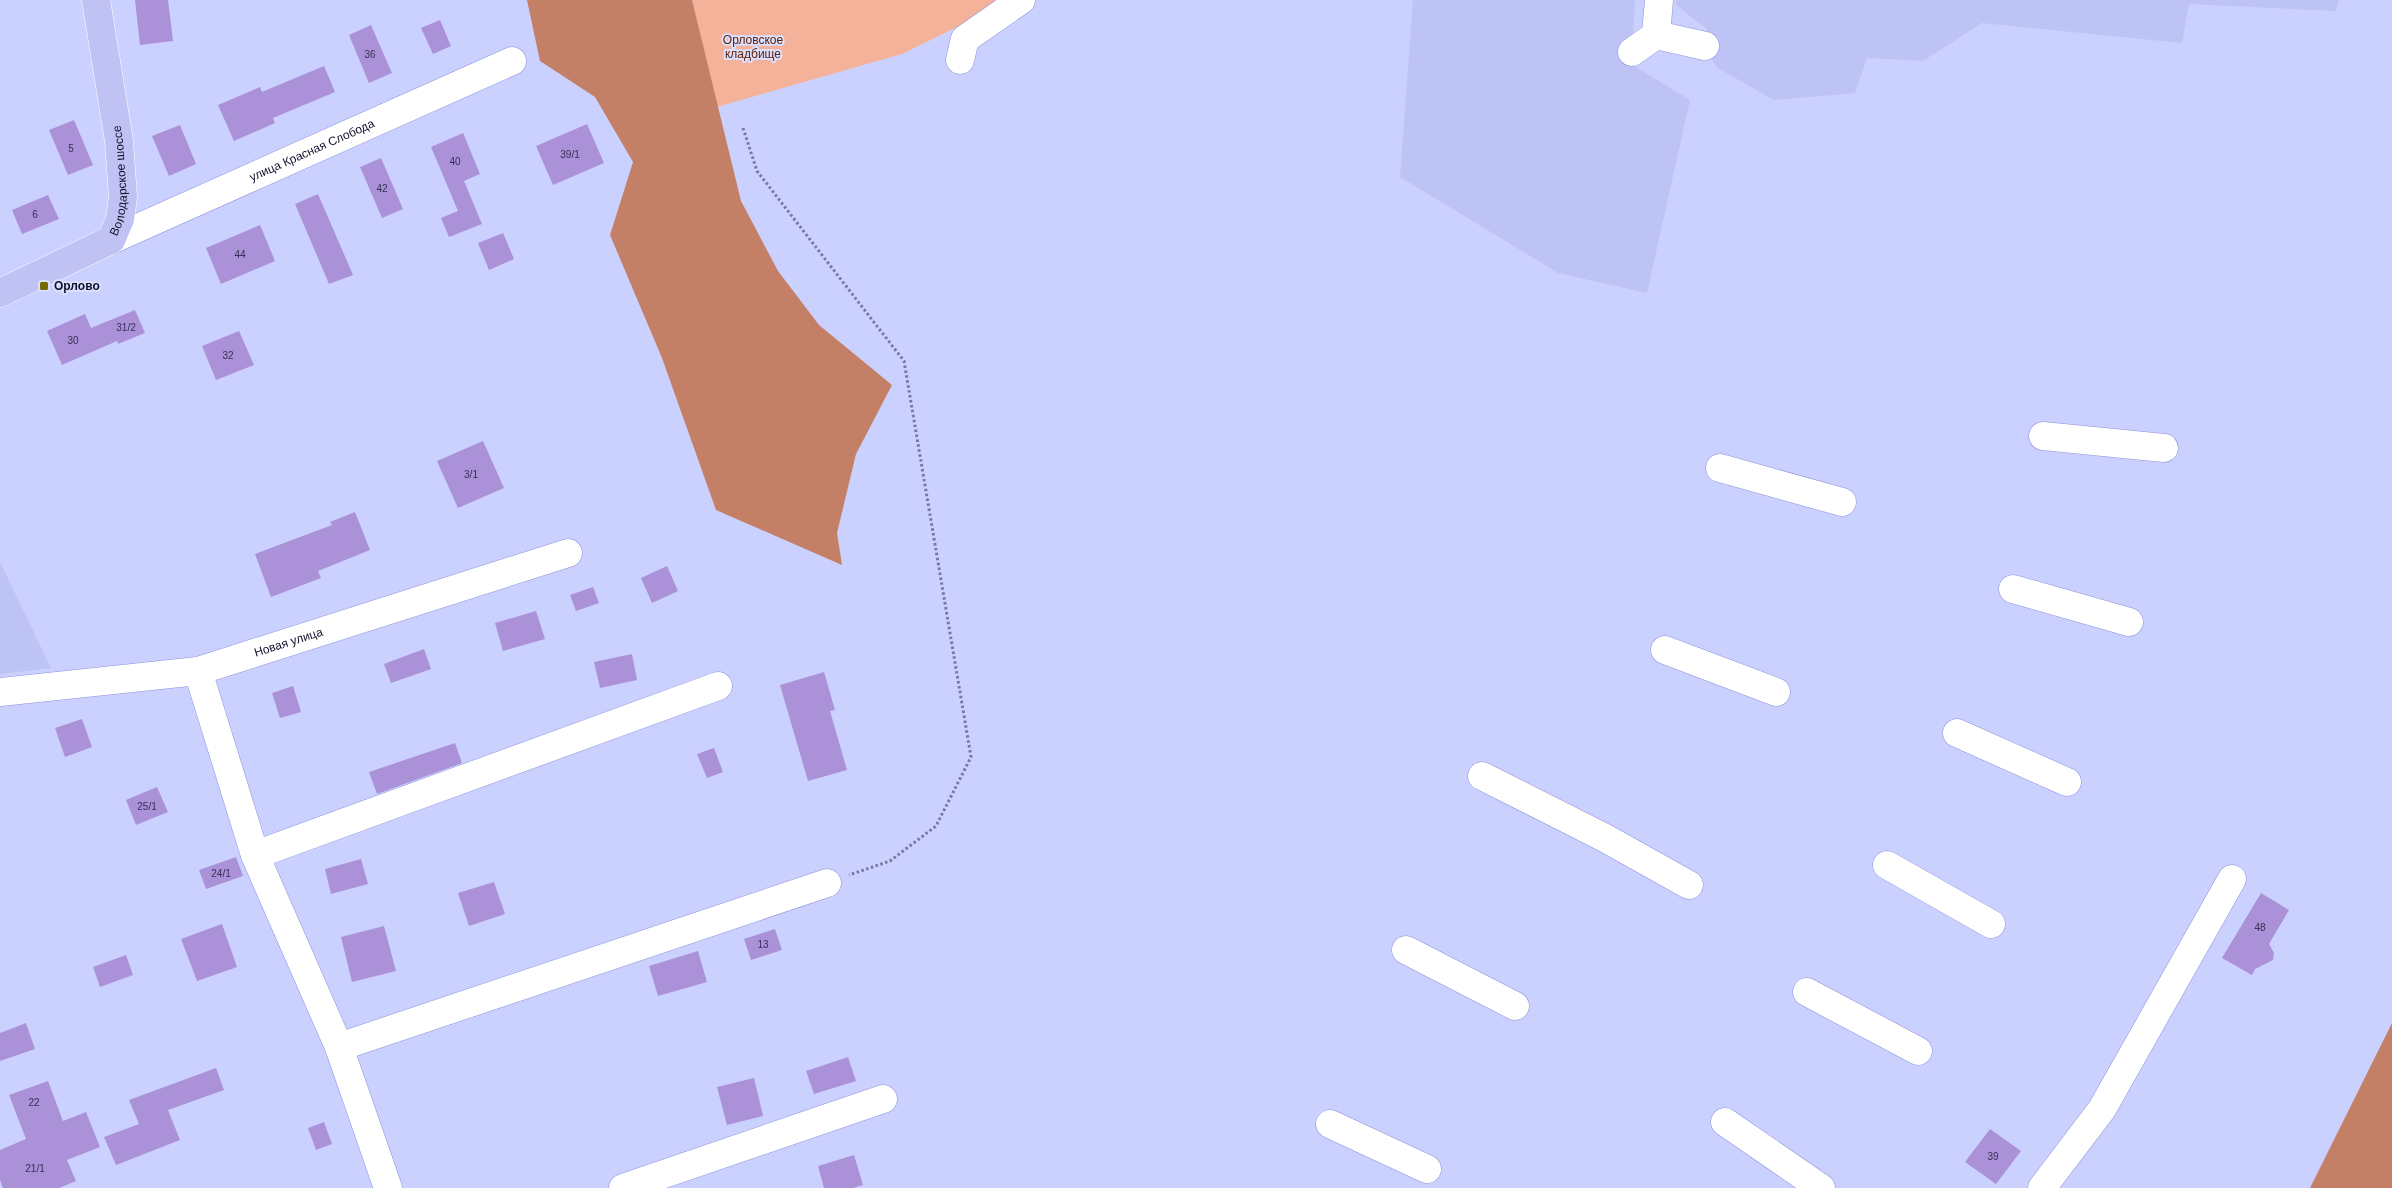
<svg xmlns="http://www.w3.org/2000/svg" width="2392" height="1188" font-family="Helvetica,sans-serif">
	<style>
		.built { fill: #bdc3f4 }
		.green { fill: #f4b29b }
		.forest { fill: #c47f67 }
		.building { fill: #aa91d8 }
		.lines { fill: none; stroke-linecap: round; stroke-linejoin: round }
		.minor-casing { stroke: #8c92d9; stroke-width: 29 }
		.major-casing { stroke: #fff; stroke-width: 29 }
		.path { stroke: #76799e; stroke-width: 3; stroke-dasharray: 2.5 2.5; stroke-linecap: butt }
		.minor { stroke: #fff; stroke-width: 28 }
		.major { stroke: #bfc2f2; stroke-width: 28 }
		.poi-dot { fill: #786900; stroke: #dbdffe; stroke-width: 2 }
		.labels { text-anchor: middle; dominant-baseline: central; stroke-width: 4; stroke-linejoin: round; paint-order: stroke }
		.number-label { font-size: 10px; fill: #363056 }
		.park-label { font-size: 12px; fill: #5f2006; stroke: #dbdffe }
		.street-label { font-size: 12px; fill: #10102b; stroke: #dbdffe }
		.poi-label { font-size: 12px; font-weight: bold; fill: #10102b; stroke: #dbdffe; text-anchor: start }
	</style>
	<rect width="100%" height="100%" fill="#cbd1fe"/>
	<!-- built -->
	<path class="built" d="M 1413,0 L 1635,0 L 1632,52 L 1636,67 L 1690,100 L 1647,293 L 1558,273 L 1400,177 Z
		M 1677,0 L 2339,0 L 2335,11 L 2189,4 L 2182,43 L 1982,23 L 1923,61 L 1867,58 L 1855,93 L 1774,100 L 1716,67 L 1705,46 L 1707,29 L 1676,5 Z
		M 0,562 L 51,668 L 0,674 Z"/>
	<!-- green -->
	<path class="green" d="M 692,0 L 1012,0 L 902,54 L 717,107 Z"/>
	<!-- forest -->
	<path class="forest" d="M 527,0 L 692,0 L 741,201 L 778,271 L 819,325 L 892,385 L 856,454 L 837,533 L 842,565 L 716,510 L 662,358 L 610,235 L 633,162 L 595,97 L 540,61 Z
		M 2392,1023 L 2392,1188 L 2310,1188 Z"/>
	<!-- building -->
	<path class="building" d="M 135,0 L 168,0 L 173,41 L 140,45 Z
		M 440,20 L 451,46 L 433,54 L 421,28 Z
		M 371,25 L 392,73 L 369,83 L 349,35 Z
		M 324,66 L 335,92 L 273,118 L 275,123 L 234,141 L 218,105 L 260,87 L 262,92 Z
		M 74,120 L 93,165 L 68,175 L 49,130 Z
		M 587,124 L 604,163 L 553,185 L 536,146 Z
		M 180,125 L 196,164 L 169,176 L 152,136 Z
		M 463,133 L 480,174 L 464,181 L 482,224 L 449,237 L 441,218 L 458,211 L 431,147 Z
		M 381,158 L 403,209 L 382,218 L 360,167 Z
		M 318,194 L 353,275 L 329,284 L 295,204 Z
		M 48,195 L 59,219 L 22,234 L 12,210 Z
		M 260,225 L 275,261 L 221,284 L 206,248 Z
		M 503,233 L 514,259 L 489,270 L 478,243 Z
		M 135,310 L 145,333 L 118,344 L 117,341 L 62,365 L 47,331 L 85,314 L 91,328 Z
		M 239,331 L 254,365 L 216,380 L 202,346 Z
		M 483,441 L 504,488 L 458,508 L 437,461 Z
		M 355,512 L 370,550 L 318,571 L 321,578 L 271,597 L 255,554 L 332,525 L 330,522 Z
		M 667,566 L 678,591 L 652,603 L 641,578 Z
		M 593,587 L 599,603 L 576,611 L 570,595 Z
		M 536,611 L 545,639 L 503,651 L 495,623 Z
		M 424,649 L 431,669 L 391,683 L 384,664 Z
		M 632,654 L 637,680 L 600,688 L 594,662 Z
		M 824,672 L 835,710 L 830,711 L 847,770 L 808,781 L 780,685 Z
		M 293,686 L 301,712 L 280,718 L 272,693 Z
		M 82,719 L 92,747 L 65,757 L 55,728 Z
		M 455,743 L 462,763 L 377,794 L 369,772 Z
		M 714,748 L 723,772 L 707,778 L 697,754 Z
		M 157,787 L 168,812 L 136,825 L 126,800 Z
		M 236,857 L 243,876 L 206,889 L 199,870 Z
		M 361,859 L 368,884 L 331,894 L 325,869 Z
		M 494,882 L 505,914 L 469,926 L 458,893 Z
		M 2261,893 L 2289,910 L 2269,944 L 2274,953 L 2273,960 L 2255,969 L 2252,975 L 2222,958 Z
		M 222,924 L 237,967 L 197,981 L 181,939 Z
		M 384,926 L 396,971 L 352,982 L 341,937 Z
		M 775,929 L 782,950 L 751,960 L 744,939 Z
		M 698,951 L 707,982 L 658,996 L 649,966 Z
		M 126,955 L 133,975 L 100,987 L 93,967 Z
		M 26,1023 L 35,1049 L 0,1061 L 0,1033 Z
		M 848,1057 L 856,1081 L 814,1094 L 806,1071 Z
		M 216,1068 L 224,1090 L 168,1110 L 180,1140 L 116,1165 L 104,1137 L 139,1124 L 129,1100 Z
		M 754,1078 L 763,1116 L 727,1125 L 717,1087 Z
		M 48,1081 L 63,1121 L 86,1112 L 100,1147 L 67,1160 L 76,1181 L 59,1188 L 3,1188 L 0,1180 L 0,1150 L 26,1139 L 9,1095 Z
		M 324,1122 L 332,1144 L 316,1150 L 308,1128 Z
		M 1990,1129 L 2021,1151 L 1996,1184 L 1965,1162 Z
		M 854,1155 L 863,1185 L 853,1188 L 824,1188 L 818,1166 Z"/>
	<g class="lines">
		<defs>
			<g id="minor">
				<path d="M 1656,35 L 1659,0"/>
				<path d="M 1632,52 L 1656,35 L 1705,46"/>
				<path d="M 960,60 L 965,39 L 1021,0"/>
				<path id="s1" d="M 111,240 L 512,61"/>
				<path d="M 2043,436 L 2164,448"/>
				<path d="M 1720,468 L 1842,502"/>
				<path d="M 2013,589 L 2129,622"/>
				<path d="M 1665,650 L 1776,692"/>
				<path d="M 198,671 L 255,855 L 339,1047 L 388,1188"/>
				<path id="s2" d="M 0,692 L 198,671 L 568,553"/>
				<path d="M 1957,733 L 2067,782"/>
				<path d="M 1482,776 L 1605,838 L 1689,885"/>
				<path d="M 255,855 L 718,686"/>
				<path d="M 1887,865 L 1991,924"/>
				<path d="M 1406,950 L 1515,1006"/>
				<path d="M 1807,992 L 1918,1051"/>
				<path d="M 339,1047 L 827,883"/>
				<path d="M 1725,1122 L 1821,1188"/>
				<path d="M 1330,1124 L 1427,1169"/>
				<path d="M 623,1188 L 883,1099"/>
				<path d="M 2042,1188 L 2102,1109 L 2232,879"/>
			</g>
			<g id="major">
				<path id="s3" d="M 0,293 L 111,240 L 120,219 L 123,197 L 119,141 L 96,0"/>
			</g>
		</defs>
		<!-- minor casing -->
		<use href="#minor" class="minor-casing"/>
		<!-- major casing -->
		<use href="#major" class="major-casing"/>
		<!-- path -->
		<path class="path" d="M 743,128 L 757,171 L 904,361 L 971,757 L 936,826 L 890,861 L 849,875"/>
		<!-- minor -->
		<use href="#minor" class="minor"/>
		<!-- major -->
		<use href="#major" class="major"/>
	</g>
	<!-- markers -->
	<rect class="poi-dot" x="39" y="281" width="10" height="10" rx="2.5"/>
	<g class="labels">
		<!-- number labels -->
		<g class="number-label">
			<text x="370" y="54">36</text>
			<text x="71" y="148">5</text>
			<text x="570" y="154">39/1</text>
			<text x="455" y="161">40</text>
			<text x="382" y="188">42</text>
			<text x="35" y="214">6</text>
			<text x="240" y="254">44</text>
			<text x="126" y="327">31/2</text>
			<text x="73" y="340">30</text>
			<text x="228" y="355">32</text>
			<text x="471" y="474">3/1</text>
			<text x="147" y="806">25/1</text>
			<text x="221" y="873">24/1</text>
			<text x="2260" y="927">48</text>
			<text x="763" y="944">13</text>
			<text x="34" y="1102">22</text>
			<text x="1993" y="1156">39</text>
			<text x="35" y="1168">21/1</text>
		</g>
		<!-- park labels -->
		<g class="park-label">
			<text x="753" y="40">Орловское<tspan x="753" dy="14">кладбище</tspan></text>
		</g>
		<!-- street labels -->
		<g class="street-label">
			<text stroke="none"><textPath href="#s1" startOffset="220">улица Красная Слобода</textPath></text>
			<text stroke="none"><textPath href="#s3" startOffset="184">Володарское шоссе</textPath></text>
			<text stroke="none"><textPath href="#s2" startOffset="294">Новая улица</textPath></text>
		</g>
		<!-- poi labels -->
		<g class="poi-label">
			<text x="54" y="286">Орлово</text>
		</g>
	</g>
</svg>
